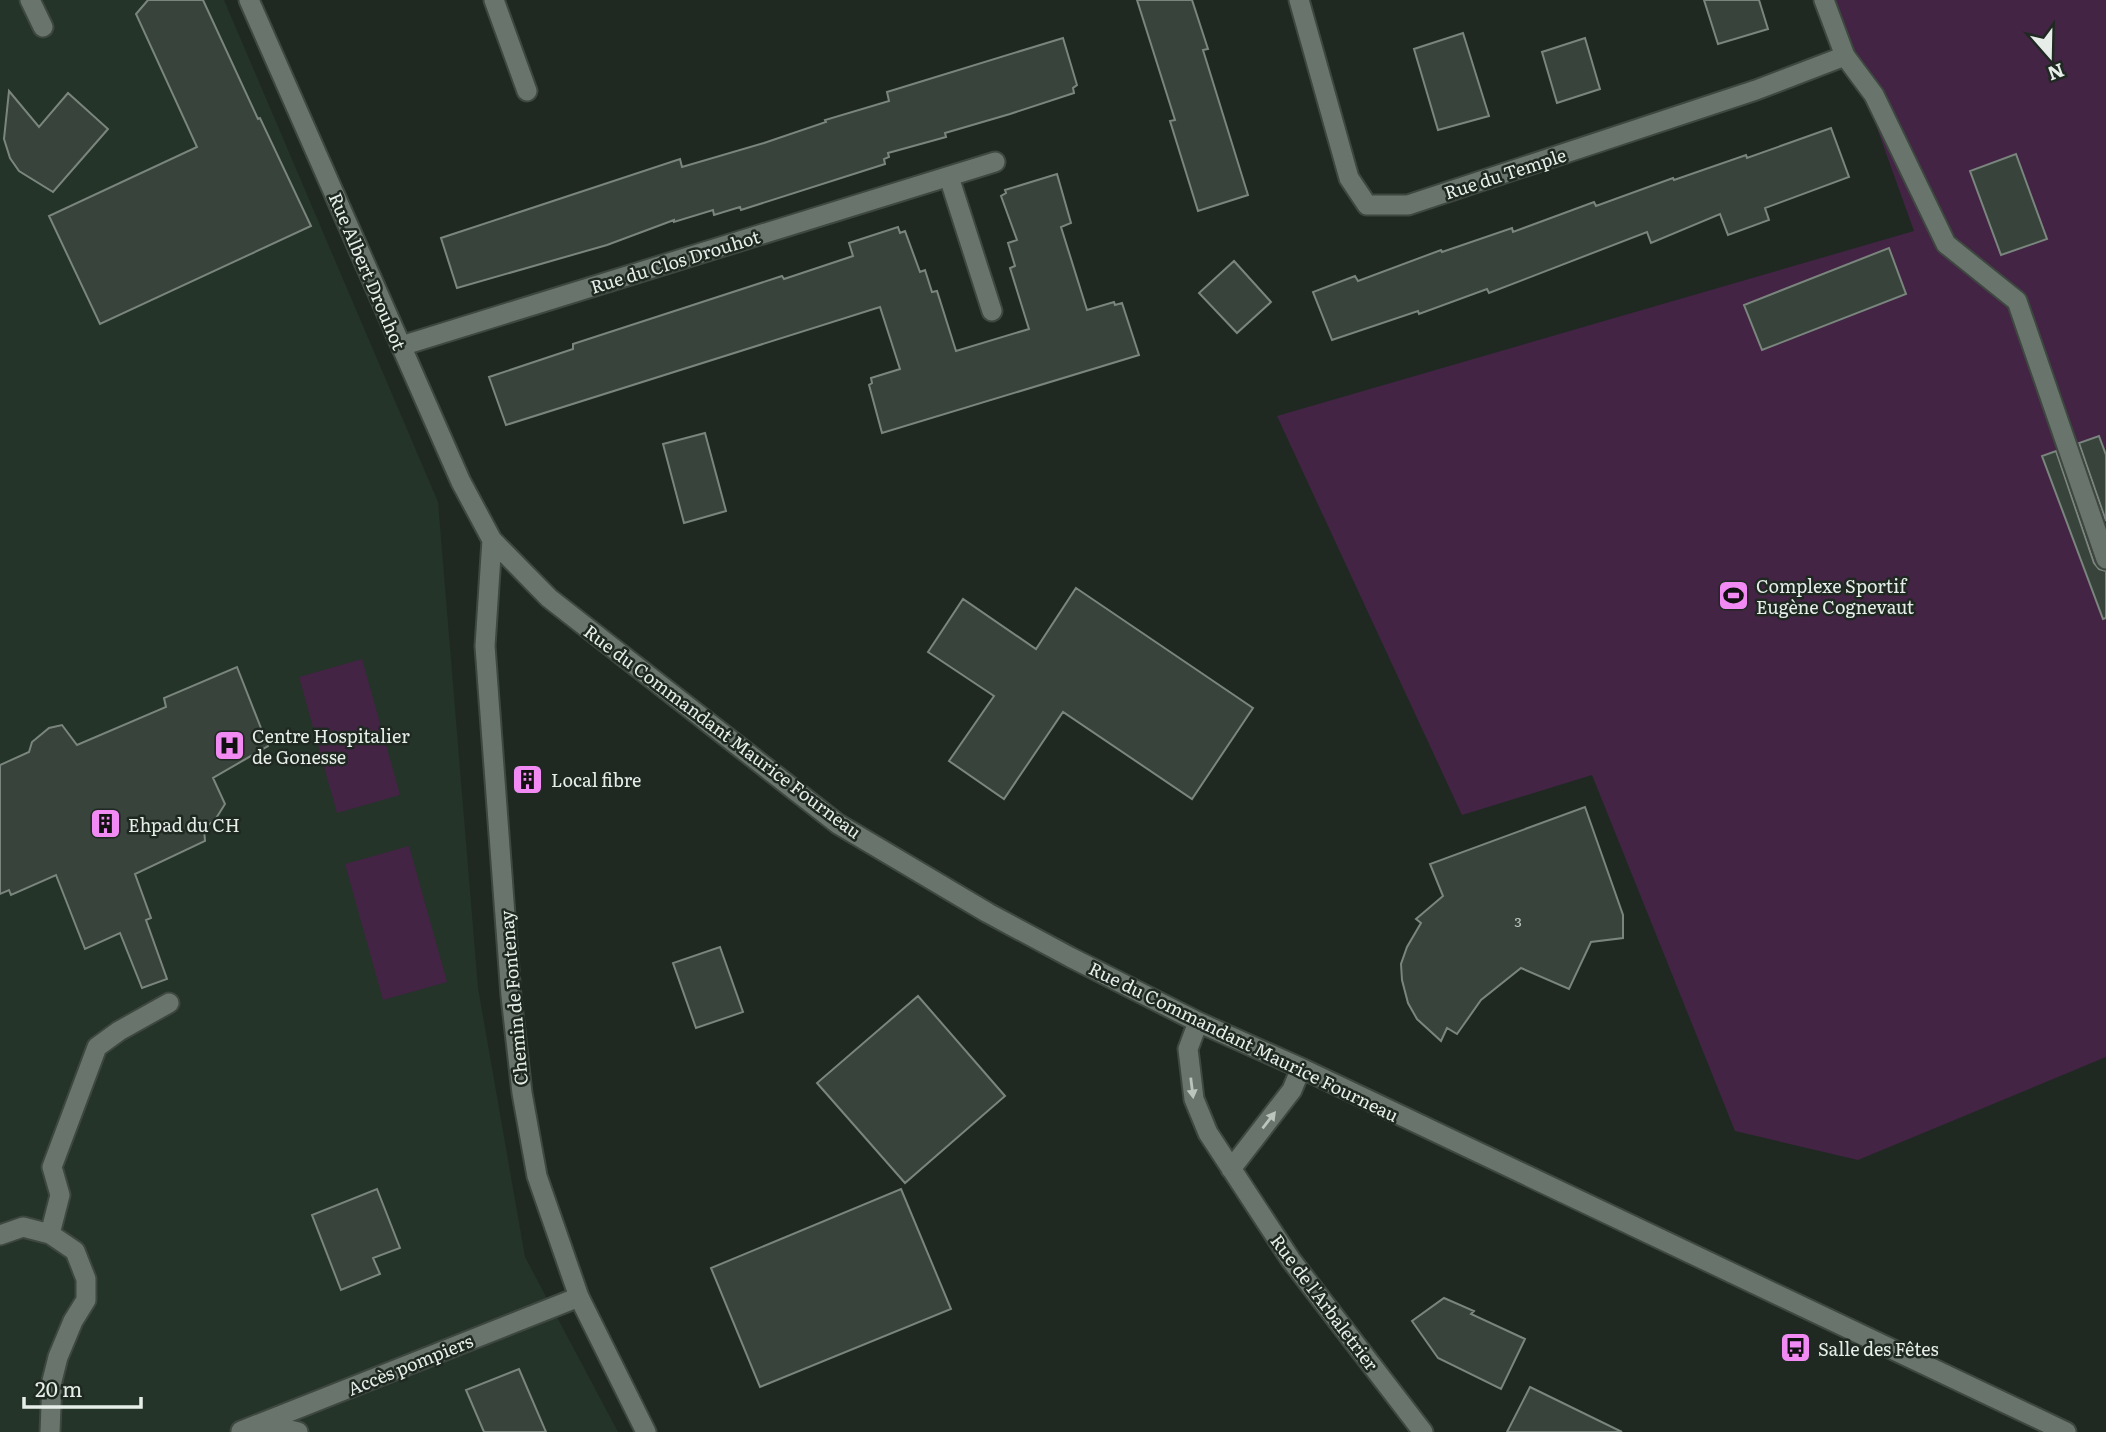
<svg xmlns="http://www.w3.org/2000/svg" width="2106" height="1432" font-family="Literata,serif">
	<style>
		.built { fill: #243429 }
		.green { fill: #432444 }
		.building { fill: #38433c; stroke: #7a867d; stroke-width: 2 }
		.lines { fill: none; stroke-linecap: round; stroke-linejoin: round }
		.service-casing { stroke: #3e4740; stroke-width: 23 }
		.minor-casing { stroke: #3e4740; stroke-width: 23 }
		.service { stroke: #69756c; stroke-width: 19 }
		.minor { stroke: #69756c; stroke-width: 19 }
		.oneway { fill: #bbc4bd }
		.labels { text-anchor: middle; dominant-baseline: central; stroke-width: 5; stroke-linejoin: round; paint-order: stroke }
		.number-label { font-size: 14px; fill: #bbc3be }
		.street-label { font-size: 18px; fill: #e7eee9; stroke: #1f2922 }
		.poi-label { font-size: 18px; fill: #e7eee9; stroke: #1f2922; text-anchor: start }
	</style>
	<rect width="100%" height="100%" fill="#1f2922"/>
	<!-- built -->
	<path class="built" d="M 0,0 L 224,0 L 438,502 L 478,988 L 525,1257 L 618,1432 L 0,1432 Z"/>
	<!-- green -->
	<path class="green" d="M 1831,0 L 2106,0 L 2106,1057 L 1858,1160 L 1735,1131 L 1592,775 L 1462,815 L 1277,416 L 1914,231 Z
		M 362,659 L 400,795 L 337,813 L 299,677 Z
		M 409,846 L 447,982 L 383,1000 L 345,864 Z"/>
	<!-- building -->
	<path class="building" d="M 148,0 L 203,0 L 258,119 L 260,118 L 311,226 L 100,324 L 49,216 L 197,147 L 136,14 Z
		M 1137,0 L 1192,0 L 1208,49 L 1203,50 L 1248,195 L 1198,211 L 1170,121 L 1175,120 Z
		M 1704,0 L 1759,0 L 1768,29 L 1718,44 Z
		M 1463,33 L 1489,116 L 1438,130 L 1414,49 Z
		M 1063,38 L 1077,85 L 1073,88 L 1074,93 L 1010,114 L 945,133 L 946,137 L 888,153 L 889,157 L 884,159 L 885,164 L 741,210 L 740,207 L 714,215 L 713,210 L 674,222 L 674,220 L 607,245 L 457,288 L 441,238 L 680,159 L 682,167 L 764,143 L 826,122 L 825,120 L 889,101 L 887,92 Z
		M 1585,38 L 1600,89 L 1557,103 L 1542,52 Z
		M 9,91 L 39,127 L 68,93 L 108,129 L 53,192 L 19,171 L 10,158 L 4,139 Z
		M 1831,128 L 1849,177 L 1765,208 L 1769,220 L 1728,235 L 1720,214 L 1651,243 L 1647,232 L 1489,293 L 1487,289 L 1419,314 L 1418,311 L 1332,340 L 1313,292 L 1355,276 L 1358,281 L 1441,250 L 1442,252 L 1512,228 L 1513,232 L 1594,202 L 1596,206 L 1673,178 L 1674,180 L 1746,155 L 1747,158 Z
		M 2016,154 L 2047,239 L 2001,255 L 1970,171 Z
		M 1057,174 L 1071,223 L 1061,227 L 1087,310 L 1114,302 L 1115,305 L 1122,303 L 1139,355 L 882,433 L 869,385 L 872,383 L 871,378 L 900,369 L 880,307 L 506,425 L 489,377 L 573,349 L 573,344 L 782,276 L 784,279 L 853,256 L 849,243 L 898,227 L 900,233 L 905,231 L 920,272 L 925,270 L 932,292 L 937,291 L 956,351 L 1029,329 L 1010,268 L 1015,266 L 1008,243 L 1017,240 L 1001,196 L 1006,193 L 1005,190 Z
		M 1889,248 L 1906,294 L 1762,350 L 1744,305 Z
		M 1234,261 L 1271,302 L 1237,333 L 1199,293 Z
		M 705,433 L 726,511 L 684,523 L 663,444 Z
		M 2099,436 L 2106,455 L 2106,521 L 2079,443 Z
		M 2056,451 L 2094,563 L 2099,569 L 2106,571 L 2106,618 L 2103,619 L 2042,456 Z
		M 1076,588 L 1253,708 L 1192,799 L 1063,712 L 1004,799 L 949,761 L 994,696 L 928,652 L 963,599 L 1036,649 Z
		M 237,667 L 268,746 L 213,778 L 225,804 L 215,820 L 204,828 L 205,841 L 135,874 L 151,918 L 146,920 L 167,979 L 142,988 L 120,933 L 85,949 L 56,875 L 11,895 L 9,890 L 0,894 L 0,765 L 29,752 L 32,742 L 49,728 L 62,725 L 77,745 L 166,707 L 164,698 Z
		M 1585,807 L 1623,915 L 1623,938 L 1591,942 L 1569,989 L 1521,968 L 1481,1000 L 1457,1034 L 1447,1028 L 1441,1041 L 1417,1019 L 1408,1003 L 1402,980 L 1401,964 L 1407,947 L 1421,923 L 1416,919 L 1443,896 L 1430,864 Z
		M 720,947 L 743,1012 L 696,1028 L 673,963 Z
		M 918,996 L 1005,1096 L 905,1183 L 817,1083 Z
		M 377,1189 L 400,1248 L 373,1258 L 380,1274 L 341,1290 L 312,1215 Z
		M 901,1189 L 951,1309 L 760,1387 L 711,1268 Z
		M 1444,1298 L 1474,1311 L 1471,1314 L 1525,1339 L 1501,1389 L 1438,1358 L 1412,1321 Z
		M 519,1369 L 546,1432 L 484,1432 L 466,1390 Z
		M 1530,1387 L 1622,1432 L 1507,1432 Z"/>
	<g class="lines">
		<defs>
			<path id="service" d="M 30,0 L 43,27
				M 494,0 L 527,91
				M 1845,56 L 1874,95 L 1946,244 L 2017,301 L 2106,559
				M 50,1234 L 60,1195 L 52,1167 L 97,1047 L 119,1031 L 169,1003
				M 0,1235 L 23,1227 L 50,1234 L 75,1251 L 86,1279 L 86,1300 L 73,1321 L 58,1357 L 52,1381 L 50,1432
				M 262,1423 L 298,1432
				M 241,1431 L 579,1297"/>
			<path id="minor" d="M 249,0 L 461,482 L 492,540 L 549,598 L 838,824 L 988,913 L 1070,957 L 1198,1022 L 1301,1068 L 2066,1432
				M 1299,0 L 1349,178 L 1367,205 L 1408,205 L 1756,90 L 1845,56 L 1824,0
				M 949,177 L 992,311
				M 401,346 L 995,162
				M 492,540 L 485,646 L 511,996 L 522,1093 L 537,1176 L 579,1297 L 646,1432
				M 1198,1022 L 1188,1049 L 1194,1099 L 1208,1133 L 1291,1260 L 1423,1432
				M 1231,1169 L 1292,1090 L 1301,1068"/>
		</defs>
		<!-- service casing -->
		<use href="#service" class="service-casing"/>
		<!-- minor casing -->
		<use href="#minor" class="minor-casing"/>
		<!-- service -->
		<use href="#service" class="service"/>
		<!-- minor -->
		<use href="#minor" class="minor"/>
	</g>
	<!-- one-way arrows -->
	<defs><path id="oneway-solid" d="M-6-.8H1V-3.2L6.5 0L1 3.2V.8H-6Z" transform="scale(1.75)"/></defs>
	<g class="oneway">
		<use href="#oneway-solid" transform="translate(1192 1088) rotate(83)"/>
		<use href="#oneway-solid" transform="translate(1269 1120) rotate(-52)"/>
	</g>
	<!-- icons -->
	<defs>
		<symbol id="stadium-square" viewBox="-11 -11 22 22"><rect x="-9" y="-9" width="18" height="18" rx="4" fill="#f28af3" stroke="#1f2922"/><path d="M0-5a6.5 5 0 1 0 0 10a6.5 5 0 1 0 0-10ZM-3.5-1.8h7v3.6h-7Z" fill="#111"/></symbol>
		<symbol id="hospital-square" viewBox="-11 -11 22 22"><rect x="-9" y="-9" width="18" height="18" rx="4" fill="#f28af3" stroke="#1f2922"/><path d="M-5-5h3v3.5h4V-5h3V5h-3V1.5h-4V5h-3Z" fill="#111"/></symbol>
		<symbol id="building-square" viewBox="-11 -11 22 22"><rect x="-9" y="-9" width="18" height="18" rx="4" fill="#f28af3" stroke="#1f2922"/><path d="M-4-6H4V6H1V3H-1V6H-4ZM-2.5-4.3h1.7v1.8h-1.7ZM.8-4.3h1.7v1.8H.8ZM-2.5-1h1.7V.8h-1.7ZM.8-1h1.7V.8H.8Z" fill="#111"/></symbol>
		<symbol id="bus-square" viewBox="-11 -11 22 22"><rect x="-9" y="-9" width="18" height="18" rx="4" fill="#f28af3" stroke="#1f2922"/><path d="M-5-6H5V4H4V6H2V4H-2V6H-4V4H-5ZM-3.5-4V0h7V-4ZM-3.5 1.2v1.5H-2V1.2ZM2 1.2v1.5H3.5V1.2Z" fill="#111"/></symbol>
	</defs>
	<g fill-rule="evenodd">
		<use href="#stadium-square" x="1716" y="578" width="35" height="35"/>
		<use href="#hospital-square" x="212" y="728" width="35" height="35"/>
		<use href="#building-square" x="510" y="762" width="35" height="35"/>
		<use href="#building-square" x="88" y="806" width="35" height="35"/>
		<use href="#bus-square" x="1778" y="1330" width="35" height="35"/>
	</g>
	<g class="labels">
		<!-- number labels -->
		<g class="number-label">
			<text x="1518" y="921">3</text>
		</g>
		<!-- street labels -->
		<g class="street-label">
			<text transform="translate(1505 173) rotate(-18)">Rue du Temple</text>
			<text transform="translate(675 261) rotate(-17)">Rue du Clos Drouhot</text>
			<text transform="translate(368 271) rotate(67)">Rue Albert Drouhot</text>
			<text transform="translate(723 731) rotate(37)">Rue du Commandant Maurice Fourneau</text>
			<text transform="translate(513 998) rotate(-95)">Chemin de Fontenay</text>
			<text transform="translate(1244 1041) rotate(26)">Rue du Commandant Maurice Fourneau</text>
			<text transform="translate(1325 1302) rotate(53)">Rue de l'Arbaletrier</text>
			<text transform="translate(410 1364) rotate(-22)">Accès pompiers</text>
		</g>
		<!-- poi labels -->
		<g class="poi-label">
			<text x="1756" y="585">Complexe Sportif<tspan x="1756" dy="21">Eugène Cognevaut</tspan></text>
			<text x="252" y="735">Centre Hospitalier<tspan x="252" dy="21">de Gonesse</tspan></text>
			<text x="551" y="779">Local fibre</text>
			<text x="128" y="824">Ehpad du CH</text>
			<text x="1818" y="1348">Salle des Fêtes</text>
		</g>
	</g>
	<!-- north arrow -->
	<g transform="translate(2050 56) rotate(160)" stroke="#1f2922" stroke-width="5" paint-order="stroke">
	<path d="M0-5L12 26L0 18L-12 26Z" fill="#e7eee9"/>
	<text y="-10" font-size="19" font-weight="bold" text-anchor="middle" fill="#e7eee9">N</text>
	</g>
	<!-- scale -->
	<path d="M24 1397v10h117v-10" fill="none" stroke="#e7eee9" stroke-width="3.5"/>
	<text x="35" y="1397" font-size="21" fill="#e7eee9" stroke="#1f2922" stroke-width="5" paint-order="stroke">20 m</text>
</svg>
